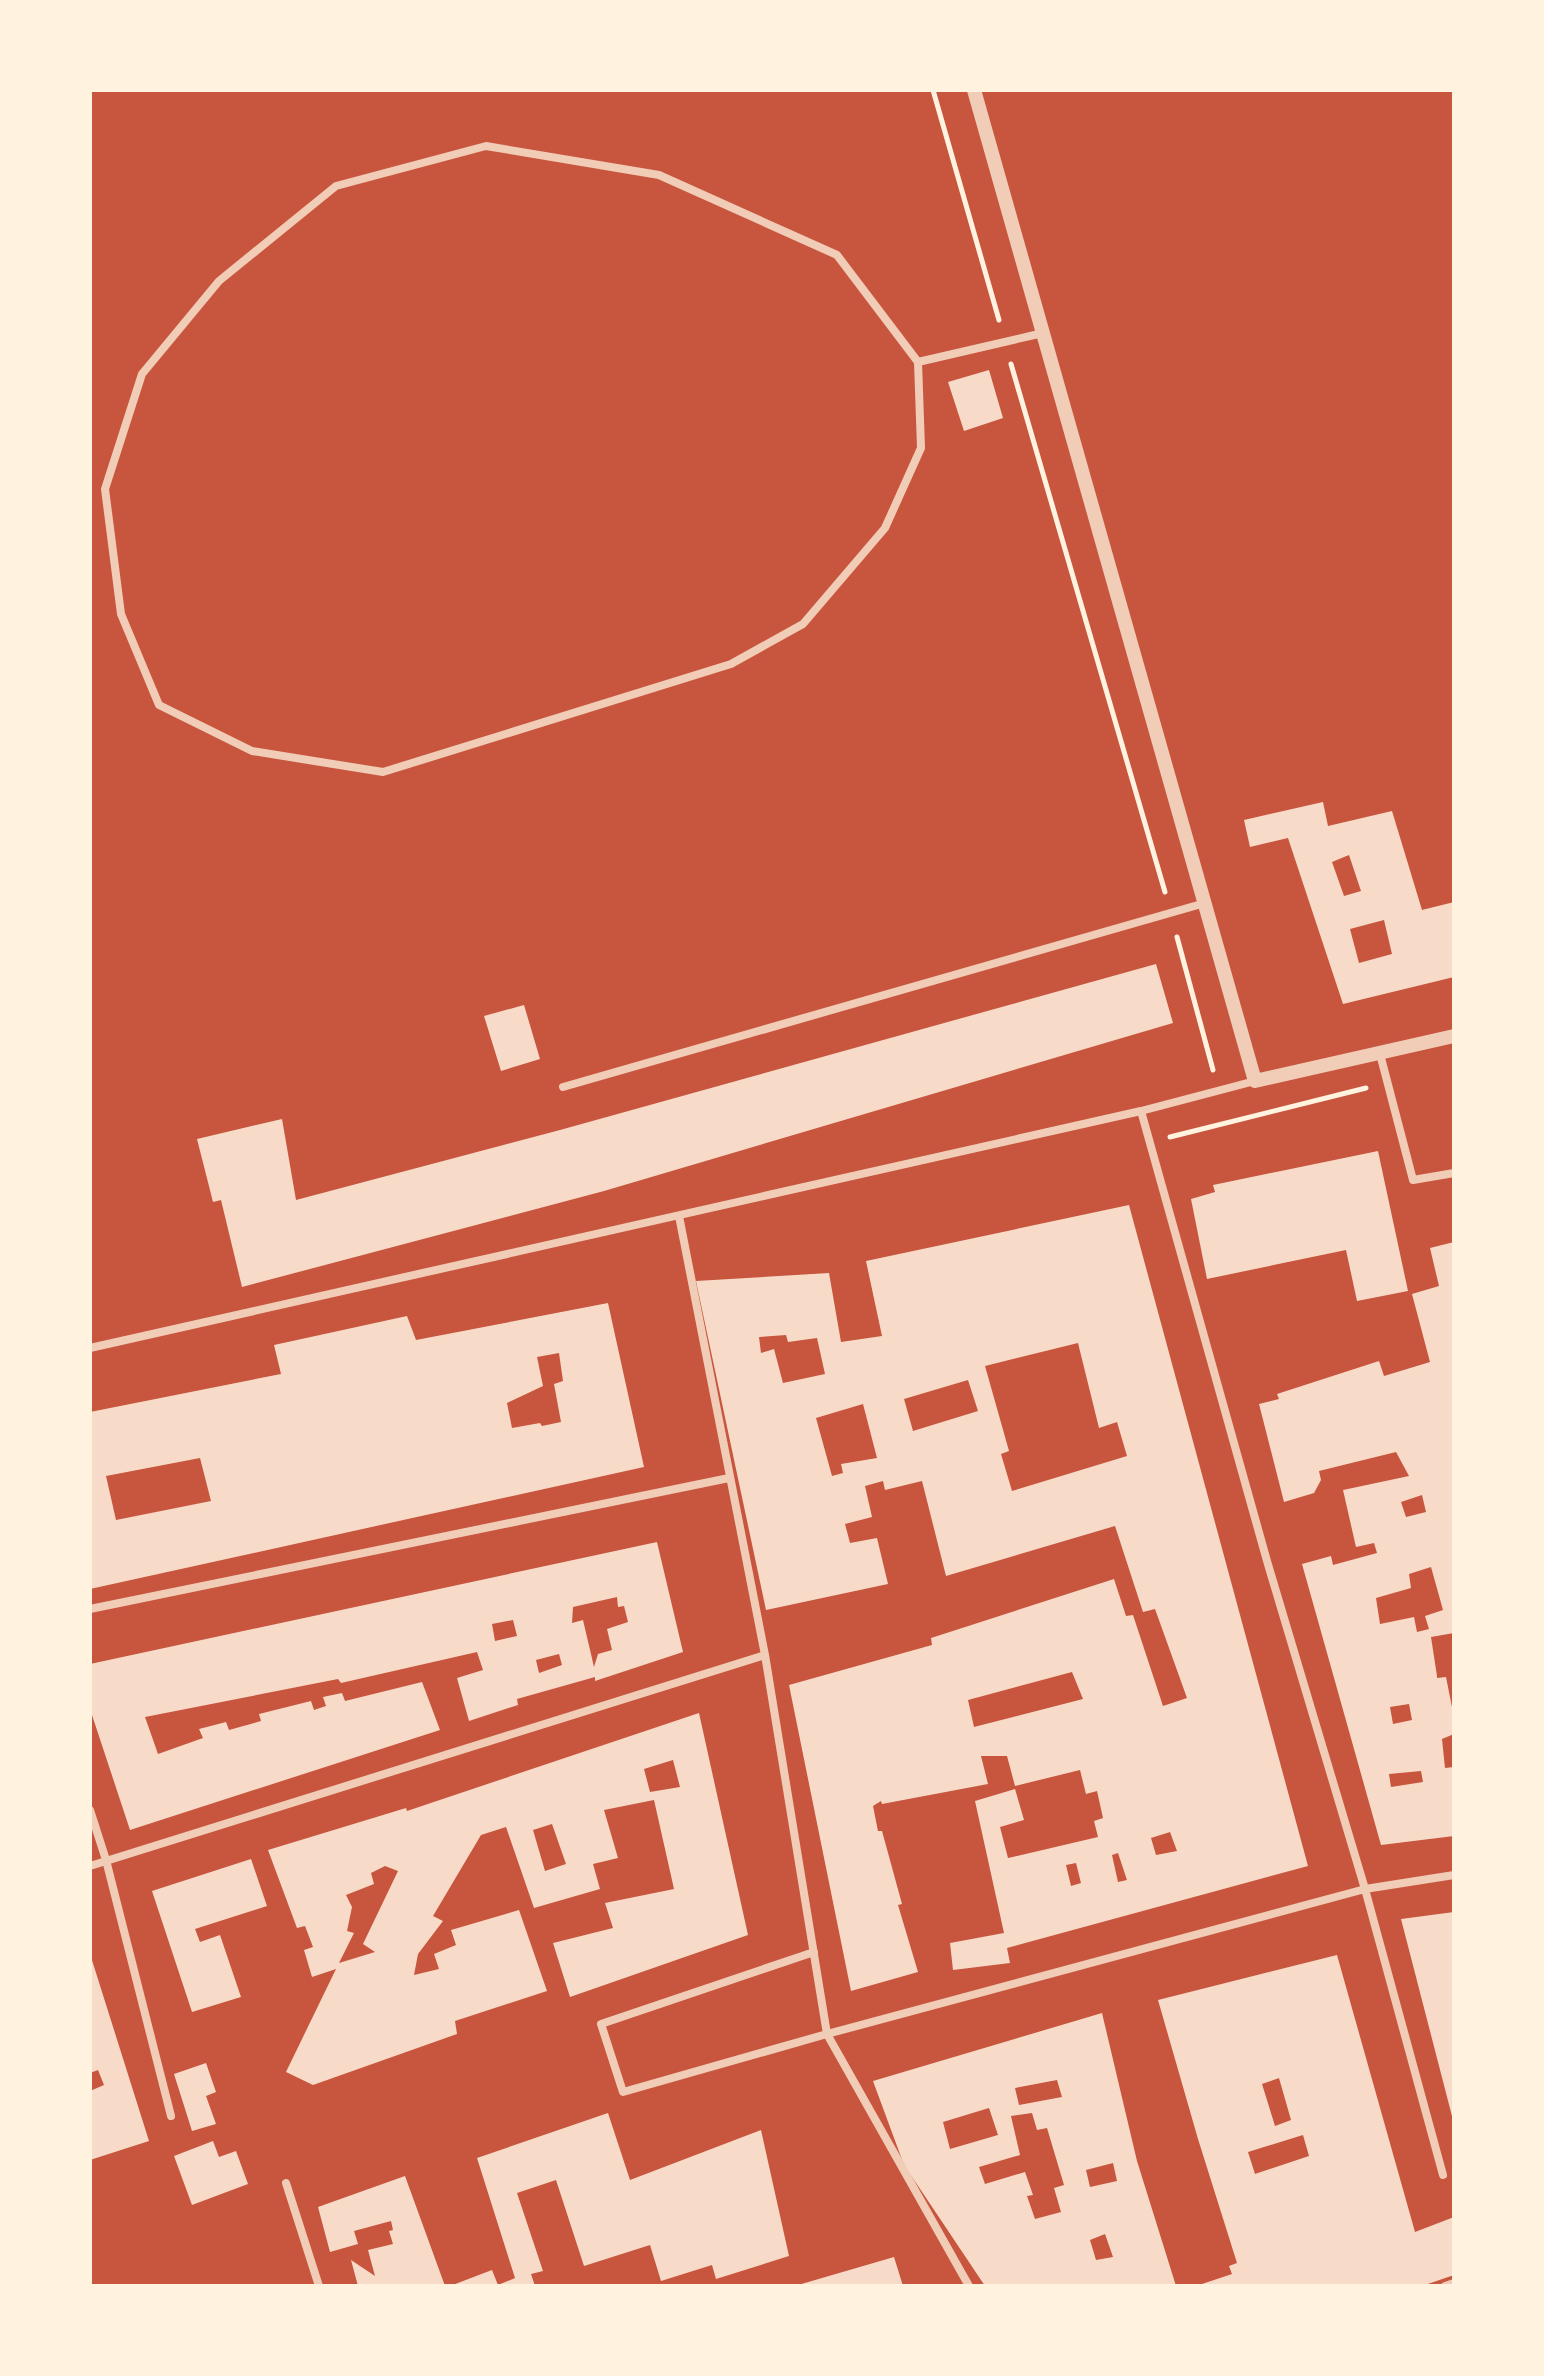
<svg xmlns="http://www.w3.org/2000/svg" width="1544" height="2376" font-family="Karla,sans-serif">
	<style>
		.building { fill: #f7dbc8; fill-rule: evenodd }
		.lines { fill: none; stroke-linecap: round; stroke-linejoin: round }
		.path { stroke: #fff3e0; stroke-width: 5 }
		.minor { stroke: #f1ccb7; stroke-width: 8 }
		.tertiary { stroke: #f1ccb7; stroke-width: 14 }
	</style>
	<rect width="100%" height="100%" fill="#c8553d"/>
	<!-- building -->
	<path class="building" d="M 989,370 L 1003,418 L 964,431 L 948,382 Z
		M 1323,802 L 1328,826 L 1392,811 L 1422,910 L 1454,902 L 1454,977 L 1343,1004 L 1288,838 L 1250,847 L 1244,820 ZM 1349,855 L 1361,891 L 1344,896 L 1332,862 ZM 1384,920 L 1392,954 L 1359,963 L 1350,929 Z
		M 1156,964 L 1173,1023 L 604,1191 L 242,1287 L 221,1200 L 213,1202 L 197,1139 L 282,1119 L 296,1200 L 560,1130 Z
		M 524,1005 L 540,1059 L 501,1071 L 484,1016 Z
		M 1378,1151 L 1408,1291 L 1357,1301 L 1346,1250 L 1207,1279 L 1191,1199 L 1215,1192 L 1213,1185 Z
		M 1129,1205 L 1308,1866 L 1007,1948 L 1010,1963 L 953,1970 L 950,1943 L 1004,1933 L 975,1801 L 1015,1789 L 1024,1820 L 1000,1827 L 1008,1858 L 1098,1837 L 1094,1821 L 1103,1818 L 1097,1791 L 1086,1794 L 1080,1770 L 1015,1786 L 1007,1756 L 981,1756 L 988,1784 L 882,1804 L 881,1801 L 873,1806 L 878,1831 L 882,1831 L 902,1904 L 898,1905 L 918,1972 L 851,1991 L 789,1685 L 932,1645 L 931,1638 L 1114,1579 L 1126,1616 L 1133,1615 L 1163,1706 L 1187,1698 L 1155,1609 L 1143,1612 L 1115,1526 L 946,1576 L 922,1481 L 885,1490 L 883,1481 L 865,1486 L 872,1517 L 845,1524 L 850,1543 L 877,1538 L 888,1584 L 766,1610 L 696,1281 L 829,1273 L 841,1342 L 882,1336 L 866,1261 ZM 786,1335 L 788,1342 L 817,1338 L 825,1374 L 783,1383 L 774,1349 L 761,1353 L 759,1337 ZM 1078,1343 L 1099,1428 L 1117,1422 L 1127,1456 L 1012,1491 L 1001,1454 L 1009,1451 L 985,1366 ZM 968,1380 L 978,1411 L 913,1431 L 904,1399 ZM 863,1404 L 877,1458 L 841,1464 L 843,1473 L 832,1476 L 816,1418 ZM 1072,1672 L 1083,1699 L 974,1727 L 968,1700 ZM 1170,1832 L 1177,1851 L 1156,1855 L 1151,1838 ZM 1118,1853 L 1127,1880 L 1118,1882 L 1112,1855 ZM 1076,1863 L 1081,1883 L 1071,1886 L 1066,1865 Z
		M 1454,1242 L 1454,1633 L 1431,1637 L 1437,1676 L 1437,1678 L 1446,1677 L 1454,1717 L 1454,1734 L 1442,1739 L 1445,1768 L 1454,1767 L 1454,1836 L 1381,1845 L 1302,1564 L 1331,1556 L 1333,1565 L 1377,1553 L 1374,1543 L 1356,1547 L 1343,1490 L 1409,1476 L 1396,1452 L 1319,1471 L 1321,1480 L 1314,1493 L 1284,1502 L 1259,1404 L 1279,1399 L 1277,1394 L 1379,1361 L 1384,1376 L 1430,1362 L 1412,1294 L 1439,1286 L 1430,1248 ZM 1422,1495 L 1426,1512 L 1406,1517 L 1401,1502 ZM 1431,1567 L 1443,1610 L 1425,1616 L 1429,1629 L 1417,1632 L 1414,1617 L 1380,1624 L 1376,1598 L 1411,1588 L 1409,1574 ZM 1409,1704 L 1412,1720 L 1393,1724 L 1390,1707 ZM 1421,1771 L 1423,1782 L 1391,1787 L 1389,1774 Z
		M 608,1303 L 644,1467 L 90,1589 L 90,1412 L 281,1374 L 274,1345 L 407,1316 L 416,1340 ZM 559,1353 L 563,1381 L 554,1384 L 561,1422 L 542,1426 L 540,1423 L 512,1428 L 507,1403 L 543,1386 L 537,1357 ZM 200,1458 L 211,1501 L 116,1520 L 106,1476 Z
		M 657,1542 L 683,1652 L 595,1681 L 595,1677 L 517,1699 L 518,1705 L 469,1721 L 457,1678 L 483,1670 L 477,1652 L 341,1683 L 338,1679 L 145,1717 L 158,1754 L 203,1738 L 199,1729 L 226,1722 L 229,1730 L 261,1721 L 259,1714 L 311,1701 L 314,1710 L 326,1706 L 323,1697 L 342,1693 L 345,1701 L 422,1682 L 440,1730 L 130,1830 L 90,1709 L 90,1664 ZM 617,1597 L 618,1607 L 624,1606 L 628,1622 L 607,1629 L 612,1650 L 598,1654 L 594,1667 L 583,1620 L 572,1623 L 573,1607 ZM 513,1620 L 517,1636 L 495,1641 L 492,1624 ZM 559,1654 L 562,1665 L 539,1673 L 536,1660 Z
		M 699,1713 L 748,1935 L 570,1997 L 553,1943 L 613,1928 L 605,1903 L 674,1889 L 654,1800 L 604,1810 L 618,1858 L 593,1864 L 600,1889 L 534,1908 L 506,1827 L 481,1835 L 433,1916 L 443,1921 L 418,1954 L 414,1975 L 439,1969 L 434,1954 L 456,1945 L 451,1930 L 519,1910 L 547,1991 L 455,2021 L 457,2034 L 313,2085 L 286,2072 L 336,1969 L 312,1977 L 304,1950 L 313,1947 L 305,1926 L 297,1928 L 268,1850 L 406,1808 L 407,1811 ZM 673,1760 L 680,1787 L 650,1792 L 644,1769 ZM 552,1824 L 566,1864 L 545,1871 L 533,1830 ZM 385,1866 L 398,1871 L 363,1944 L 375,1952 L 339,1963 L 354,1933 L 347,1931 L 352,1907 L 346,1895 L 374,1884 L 371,1873 Z
		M 251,1859 L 267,1906 L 195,1929 L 200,1942 L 220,1935 L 241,1997 L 192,2012 L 152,1891 Z
		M 1454,1912 L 1454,2120 L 1453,2120 L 1401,1919 Z
		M 1337,1955 L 1415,2232 L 1454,2217 L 1454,2275 L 1422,2286 L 1196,2286 L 1232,2274 L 1229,2266 L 1237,2263 L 1198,2139 L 1158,2000 ZM 1279,2078 L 1291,2120 L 1275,2126 L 1262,2084 ZM 1303,2135 L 1309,2156 L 1255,2174 L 1248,2152 Z
		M 91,1957 L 149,2141 L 90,2160 L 90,2091 L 104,2085 L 98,2070 L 90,2073 Z
		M 1102,2013 L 1137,2161 L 1176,2286 L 985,2286 L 904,2165 L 873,2081 ZM 1057,2080 L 1062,2097 L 1019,2105 L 1015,2088 ZM 989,2108 L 998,2135 L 950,2149 L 943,2122 ZM 1032,2113 L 1037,2130 L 1047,2128 L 1064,2185 L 1054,2188 L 1061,2212 L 1035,2219 L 1027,2196 L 1033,2195 L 1025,2172 L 985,2184 L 979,2167 L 1020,2155 L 1011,2116 ZM 1113,2163 L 1117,2181 L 1090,2187 L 1086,2170 ZM 1105,2234 L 1113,2257 L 1096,2260 L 1090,2240 Z
		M 206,2063 L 216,2092 L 206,2096 L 216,2124 L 192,2131 L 174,2074 Z
		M 608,2113 L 630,2180 L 761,2130 L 789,2256 L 716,2279 L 712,2265 L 661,2281 L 650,2245 L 584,2266 L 556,2180 L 517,2193 L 543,2271 L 531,2274 L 535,2286 L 450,2286 L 492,2270 L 498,2285 L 515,2278 L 477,2158 Z
		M 213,2141 L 219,2157 L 236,2151 L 248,2184 L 192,2205 L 174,2156 Z
		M 405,2176 L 445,2286 L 358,2286 L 351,2260 L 375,2276 L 368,2250 L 393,2244 L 389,2231 L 393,2230 L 391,2221 L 354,2231 L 358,2244 L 330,2252 L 318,2207 Z
		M 894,2257 L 903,2286 L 798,2286 L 798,2285 Z"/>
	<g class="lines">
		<!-- path -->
		<path class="path" d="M 933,90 L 999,320
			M 1011,364 L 1165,892
			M 1177,937 L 1213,1070
			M 1170,1137 L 1366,1088"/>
		<!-- minor -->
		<path class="minor" d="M 918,362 L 921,448 L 885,528 L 803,624 L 731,664 L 383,772 L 252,751 L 159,705 L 121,614 L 105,489 L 142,374 L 219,281 L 336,186 L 486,146 L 659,175 L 837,255 L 918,362 L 1043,333
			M 1380,1054 L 1413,1180 L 1454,1173
			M 563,1087 L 1205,903
			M 1141,1111 L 1267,1561 L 1365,1889 L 1443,2175
			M 679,1216 L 765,1655 L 827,2034 L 969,2286
			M 90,1348 L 1141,1111 L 1255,1081
			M 90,1609 L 729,1478
			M 90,1810 L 106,1860 L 171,2116
			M 90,1866 L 765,1655
			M 814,1952 L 601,2024 L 623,2092 L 827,2034 L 1365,1889 L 1454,1875
			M 286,2183 L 319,2286
			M 1445,2286 L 1454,2283"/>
		<!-- tertiary -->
		<path class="tertiary" d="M 974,90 L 1255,1081 L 1454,1036"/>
	</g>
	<!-- border -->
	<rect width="1544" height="2376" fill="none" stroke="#fff3e0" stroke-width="184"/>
</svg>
